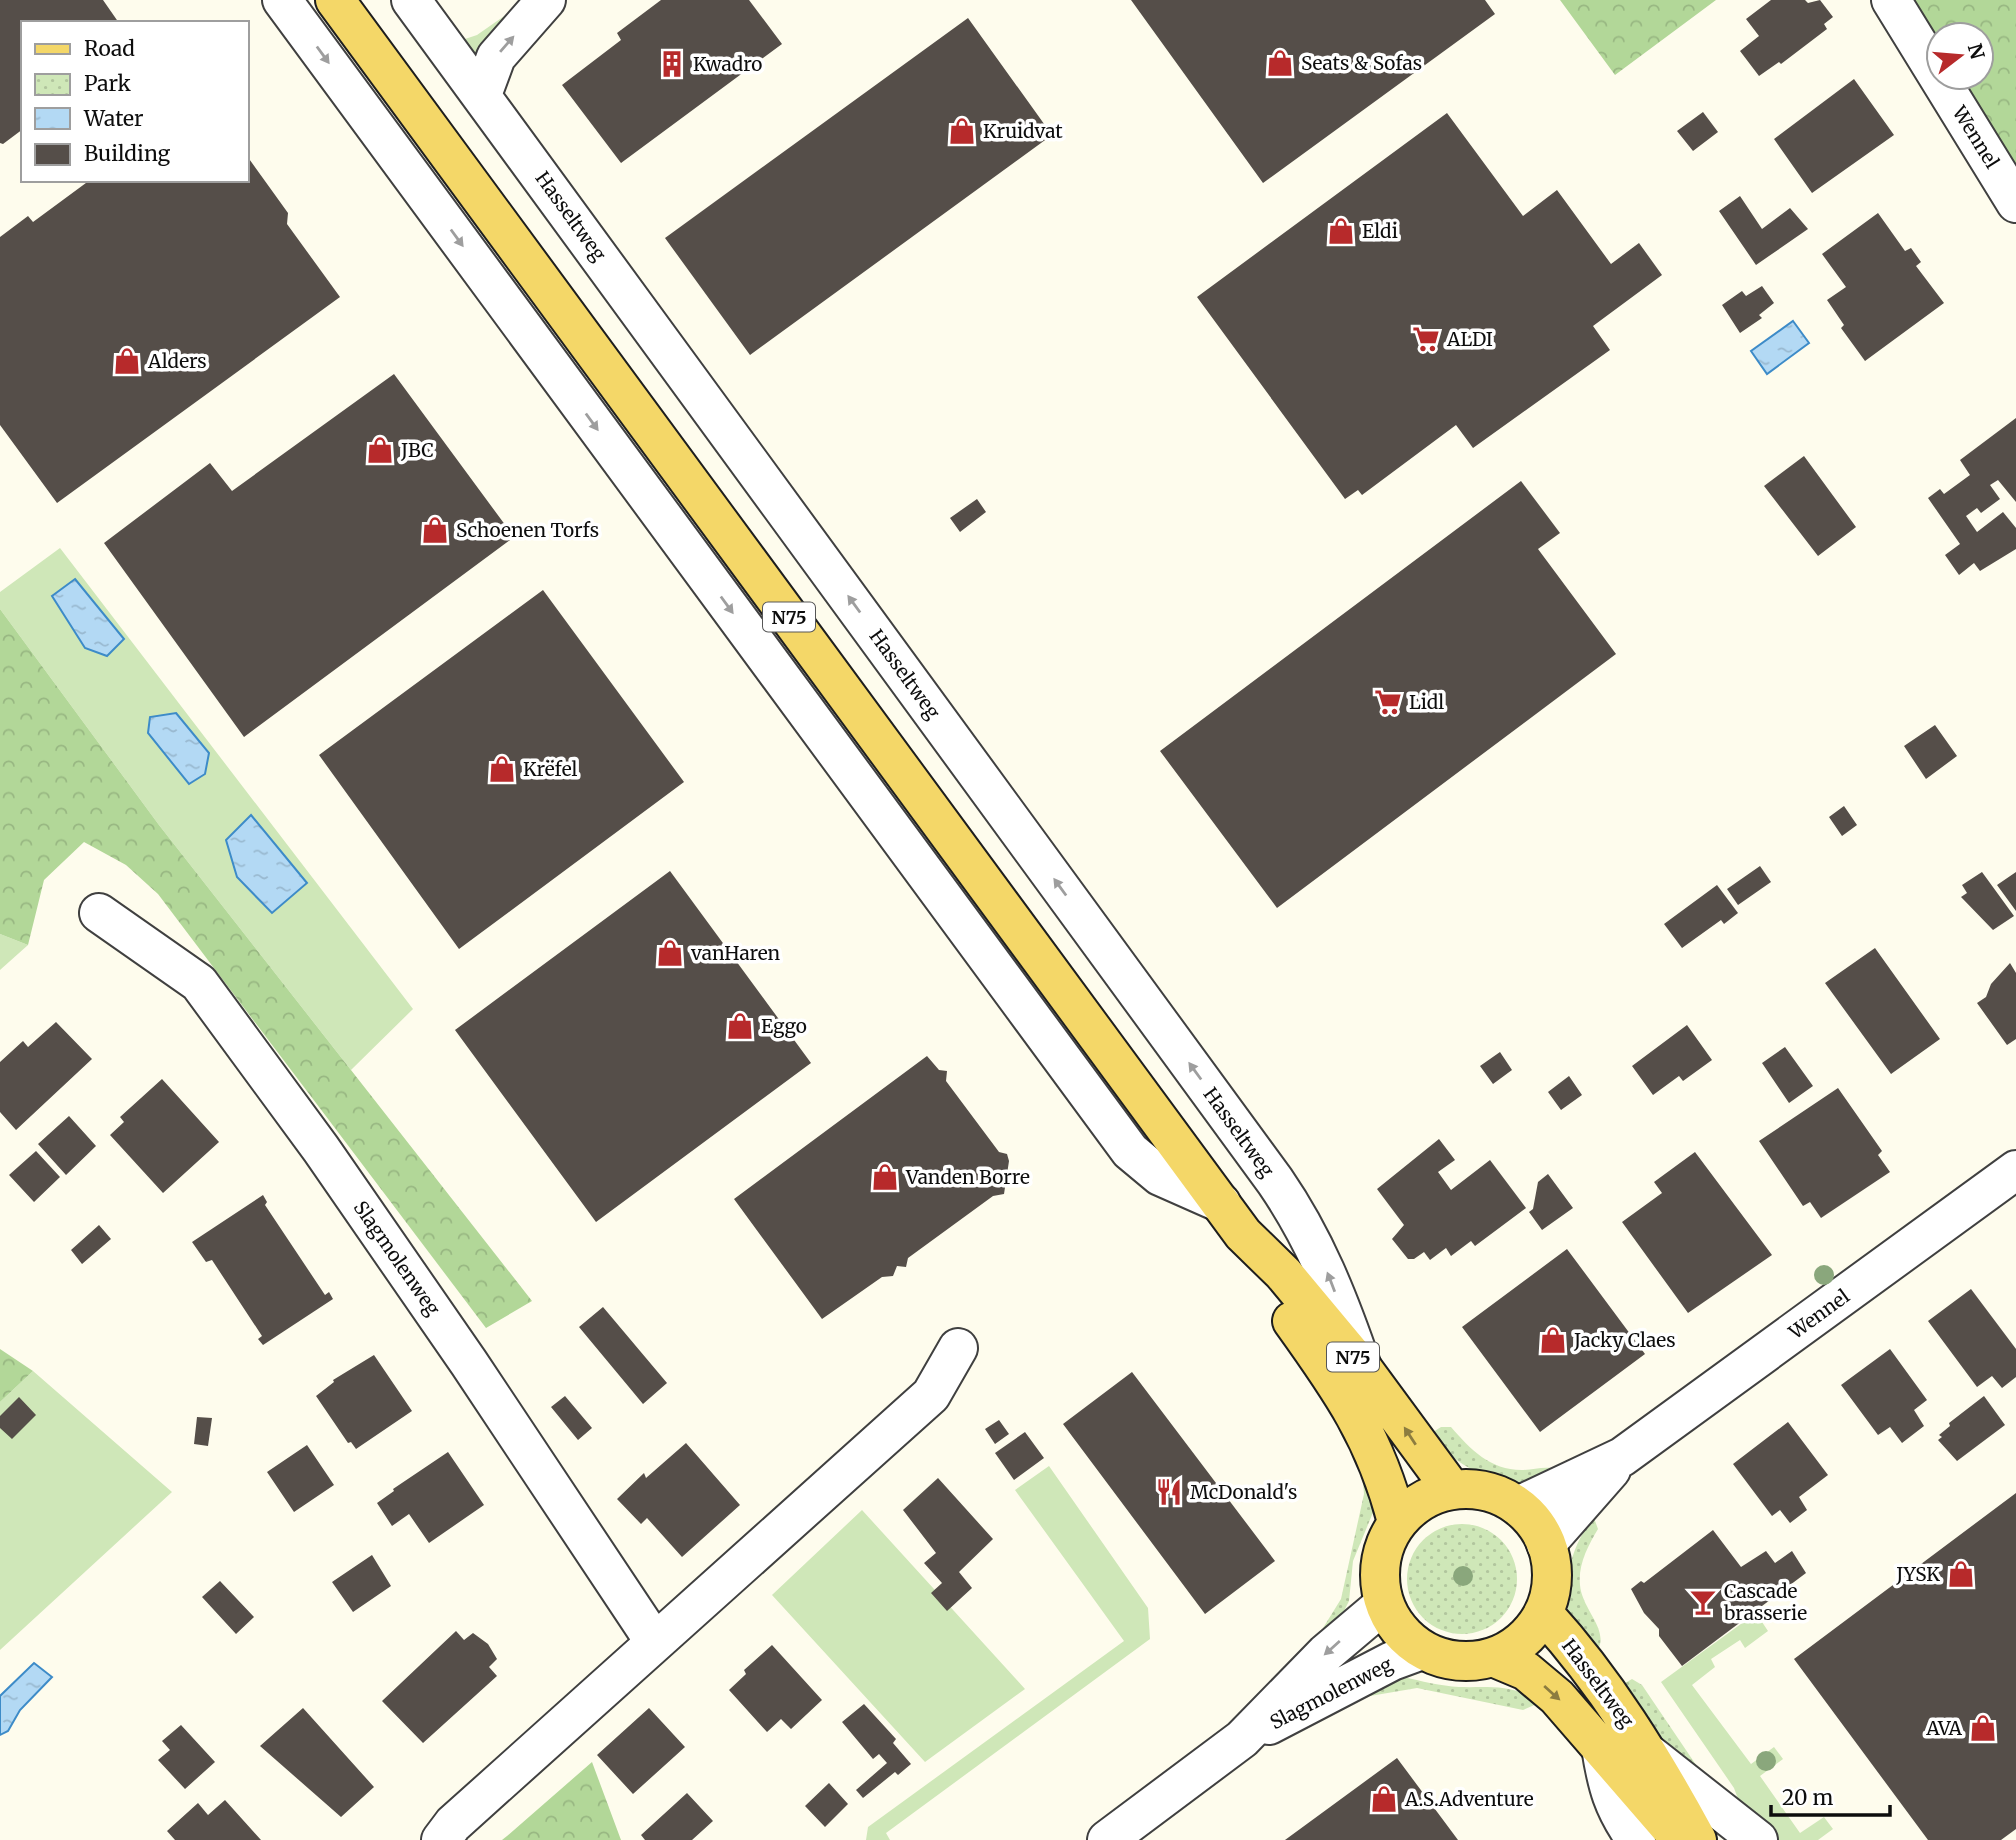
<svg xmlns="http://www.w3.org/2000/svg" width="2016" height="1840" font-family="Merriweather,serif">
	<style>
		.grass { fill: #cfe7b8 }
		.forest { fill: url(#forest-crowns) }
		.park { fill: url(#park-dots) }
		.water { fill: url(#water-ripples); stroke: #3d8bc8; stroke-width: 2 }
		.building { fill: #554e49 }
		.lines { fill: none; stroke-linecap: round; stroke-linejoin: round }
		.minor-casing { stroke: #404040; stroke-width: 42 }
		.major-casing { stroke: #1e1e1e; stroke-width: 42 }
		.minor { stroke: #fff; stroke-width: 38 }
		.major { stroke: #f4d768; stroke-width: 38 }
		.tree { fill: #8aa77c }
		.oneway { fill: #9e9e9e }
		.oneway2 { fill: #8c7c3f }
		.labels { text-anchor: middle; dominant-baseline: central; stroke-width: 7; stroke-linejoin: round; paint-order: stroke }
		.shield { fill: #fff; stroke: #565656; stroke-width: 2 }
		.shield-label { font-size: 18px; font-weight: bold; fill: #0d0d0d }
		.poi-label { font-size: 19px; fill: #0d0d0d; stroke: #fff; text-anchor: start }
		.street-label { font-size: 19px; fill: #0d0d0d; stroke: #fff }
	</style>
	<defs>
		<pattern id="forest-crowns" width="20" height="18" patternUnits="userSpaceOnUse" patternTransform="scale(1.75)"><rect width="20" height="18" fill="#b2d798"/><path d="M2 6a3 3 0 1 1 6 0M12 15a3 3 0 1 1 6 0" fill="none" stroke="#98b782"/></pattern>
		<pattern id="park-dots" width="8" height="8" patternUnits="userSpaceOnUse" patternTransform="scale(1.75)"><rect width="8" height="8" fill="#cfe7b8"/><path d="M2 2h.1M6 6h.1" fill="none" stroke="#b1c59d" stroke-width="1.8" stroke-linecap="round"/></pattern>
		<pattern id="water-ripples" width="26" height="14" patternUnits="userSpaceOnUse" patternTransform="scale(1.75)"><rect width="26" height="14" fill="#b3d9f4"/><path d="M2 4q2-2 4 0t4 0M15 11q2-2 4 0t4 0" fill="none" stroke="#99b9d0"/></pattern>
	</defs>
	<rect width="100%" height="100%" fill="#fefced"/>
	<!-- grass -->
	<path class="grass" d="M 527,0 L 470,67 L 453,43 L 477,35 Z
		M 60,548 L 413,1009 L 351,1070 L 159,825 L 0,609 L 0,592 Z
		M 0,934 L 28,945 L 0,970 Z
		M 33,1371 L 172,1492 L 0,1650 L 0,1402 Z
		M 1049,1466 L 1148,1608 L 1150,1639 L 886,1833 L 890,1840 L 866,1840 L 868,1827 L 1124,1641 L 1015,1490 Z
		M 862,1510 L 1025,1689 L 925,1762 L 772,1595 Z
		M 1756,1613 L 1768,1631 L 1745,1648 L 1740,1640 L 1711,1659 L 1715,1667 L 1692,1685 L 1751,1764 L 1774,1747 L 1783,1759 L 1760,1776 L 1800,1833 L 1824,1817 L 1833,1829 L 1818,1840 L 1767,1840 L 1745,1818 L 1734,1788 L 1661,1682 Z"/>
	<!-- forest -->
	<path class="forest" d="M 1560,0 L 1716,0 L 1615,75 Z
		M 1915,0 L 2016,0 L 2016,167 L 1961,77 L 1981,77 L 1981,35 L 1939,35 L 1939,40 Z
		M 0,609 L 159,825 L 532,1301 L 486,1328 L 158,894 L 126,865 L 84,842 L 44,880 L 28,945 L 0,934 Z
		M 0,1349 L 33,1371 L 0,1402 Z
		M 592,1762 L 621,1840 L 502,1840 L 507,1836 Z"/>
	<!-- park -->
	<path class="park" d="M 1441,1427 L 1451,1427 C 1471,1450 1491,1471 1524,1470 C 1535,1469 1546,1466 1557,1469 C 1551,1473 1545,1479 1539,1482 C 1507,1496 1446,1460 1430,1434 Z
		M 1362,1469 L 1374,1510 L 1353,1561 L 1349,1601 L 1338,1623 L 1325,1636 L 1323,1628 L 1341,1599 L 1364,1494 Z
		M 1594,1518 L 1598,1529 C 1588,1546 1578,1564 1580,1585 C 1582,1611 1613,1632 1595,1654 C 1587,1643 1574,1630 1570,1617 C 1560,1587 1573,1540 1594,1518 Z
		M1407 1579a55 55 0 1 1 110 0a55 55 0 1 1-110 0Z
		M 1403,1677 C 1421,1681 1441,1686 1459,1687 C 1488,1688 1514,1683 1539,1703 L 1523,1710 L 1417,1688 L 1370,1696 L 1362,1691 L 1380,1681 Z
		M 1632,1679 L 1642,1685 L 1713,1790 L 1659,1742 L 1620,1686 Z"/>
	<!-- water -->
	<path class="water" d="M 1793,321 L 1809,343 L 1767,374 L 1751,351 Z
		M 75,579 L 124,639 L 107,656 L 85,648 L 52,596 Z
		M 176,713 L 209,753 L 205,774 L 189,784 L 148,733 L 150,717 Z
		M 251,815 L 307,883 L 272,913 L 237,877 L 226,840 Z
		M 34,1663 L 52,1677 L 20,1710 L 8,1731 L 0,1735 L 0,1696 Z"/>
	<!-- building -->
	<path class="building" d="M 0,0 L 103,0 L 119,23 L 23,23 L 23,129 L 3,144 L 0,143 Z
		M 661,0 L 749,0 L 782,44 L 621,163 L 562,85 L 621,40 L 617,33 Z
		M 1131,0 L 1485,0 L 1495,14 L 1263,183 Z
		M 1771,0 L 1805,0 L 1808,3 L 1820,0 L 1833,17 L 1824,24 L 1827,29 L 1781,64 L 1779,62 L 1759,76 L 1740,51 L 1759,36 L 1746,19 Z
		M 968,18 L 1052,135 L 750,355 L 665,238 Z
		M 1854,79 L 1894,135 L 1812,193 L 1774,139 Z
		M 1703,112 L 1718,132 L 1693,151 L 1677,131 Z
		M 1447,113 L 1523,216 L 1557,190 L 1611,264 L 1639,243 L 1662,275 L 1593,326 L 1610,350 L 1473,448 L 1456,425 L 1362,495 L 1358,490 L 1345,499 L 1197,297 Z
		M 247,156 L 288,213 L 287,224 L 340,297 L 57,503 L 0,425 L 0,237 L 28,216 L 33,222 L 90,180 L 247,180 Z
		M 1740,196 L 1762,229 L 1790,208 L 1808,229 L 1756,265 L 1719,211 Z
		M 1878,213 L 1905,251 L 1911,248 L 1921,262 L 1916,266 L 1944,303 L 1865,361 L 1841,328 L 1844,325 L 1827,300 L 1846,287 L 1822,254 Z
		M 1762,286 L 1774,303 L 1759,315 L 1762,318 L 1740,333 L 1722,305 L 1742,291 L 1746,296 Z
		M 394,374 L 514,537 L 244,737 L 104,543 L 210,463 L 232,491 Z
		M 2016,418 L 2016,502 L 1998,480 L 1990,485 L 2000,499 L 1981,513 L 1977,508 L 1966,516 L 1977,532 L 2003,512 L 2016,528 L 2016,549 L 1980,571 L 1974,563 L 1959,575 L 1945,555 L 1960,544 L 1928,498 L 1940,489 L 1944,494 L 1970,475 L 1960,460 Z
		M 1804,456 L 1856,527 L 1818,556 L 1764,486 Z
		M 1521,481 L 1560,533 L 1538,549 L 1616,654 L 1277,908 L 1160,751 Z
		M 977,499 L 986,512 L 960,532 L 950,518 Z
		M 543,590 L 684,782 L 459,949 L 319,755 Z
		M 1935,725 L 1957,756 L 1926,779 L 1904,746 Z
		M 1844,806 L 1857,825 L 1842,836 L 1829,817 Z
		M 1760,866 L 1771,882 L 1738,905 L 1727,889 Z
		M 670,871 L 811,1063 L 596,1222 L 455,1030 Z
		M 1982,872 L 2014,916 L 1993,930 L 1961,897 L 1967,893 L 1962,885 Z
		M 2016,872 L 2016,911 L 1997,885 Z
		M 1717,885 L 1738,913 L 1724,924 L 1721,920 L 1682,948 L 1664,924 Z
		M 1875,948 L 1940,1039 L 1891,1074 L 1825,983 Z
		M 2010,963 L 2016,973 L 2016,1039 L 2007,1045 L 1977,1003 L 1986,997 L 1991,984 Z
		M 56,1022 L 92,1059 L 16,1130 L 0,1112 L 0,1062 L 23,1041 L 28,1047 Z
		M 1687,1025 L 1712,1060 L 1683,1081 L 1679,1076 L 1653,1095 L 1632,1066 Z
		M 1785,1047 L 1813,1086 L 1789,1103 L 1762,1063 Z
		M 1500,1052 L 1512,1070 L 1493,1084 L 1480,1066 Z
		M 927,1056 L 939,1070 L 947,1071 L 946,1081 L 999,1152 L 1007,1154 L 1009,1161 L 1004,1194 L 993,1196 L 908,1258 L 906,1267 L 897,1266 L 893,1276 L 882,1277 L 822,1319 L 734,1199 Z
		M 1569,1076 L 1582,1095 L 1561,1110 L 1548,1092 Z
		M 162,1079 L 219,1142 L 163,1193 L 110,1135 L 124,1122 L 120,1117 Z
		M 1838,1088 L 1882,1151 L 1878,1155 L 1890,1172 L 1821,1218 L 1810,1202 L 1803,1206 L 1759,1141 Z
		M 69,1116 L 96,1146 L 66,1175 L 38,1144 Z
		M 1439,1139 L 1455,1160 L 1438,1172 L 1451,1190 L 1490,1160 L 1526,1208 L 1475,1246 L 1471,1241 L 1451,1256 L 1446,1248 L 1430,1260 L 1424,1252 L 1414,1259 L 1408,1259 L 1392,1239 L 1404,1225 L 1377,1189 Z
		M 36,1151 L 60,1177 L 34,1202 L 9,1175 Z
		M 1695,1152 L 1772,1255 L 1688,1313 L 1622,1222 L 1662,1193 L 1654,1182 Z
		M 1548,1174 L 1573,1208 L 1542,1230 L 1529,1212 L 1533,1209 L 1538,1182 Z
		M 263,1195 L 267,1202 L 265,1205 L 325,1295 L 329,1292 L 333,1299 L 263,1345 L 258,1339 L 262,1336 L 212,1260 L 206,1262 L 192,1242 Z
		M 99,1225 L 111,1239 L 82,1264 L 71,1250 Z
		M 1567,1249 L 1645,1354 L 1540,1432 L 1462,1327 Z
		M 1971,1289 L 2016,1349 L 2016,1377 L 2002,1388 L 1992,1376 L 1977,1387 L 1928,1321 Z
		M 603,1307 L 667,1383 L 643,1404 L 579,1327 Z
		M 1890,1349 L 1927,1400 L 1914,1410 L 1924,1426 L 1902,1443 L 1890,1427 L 1878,1435 L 1841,1385 Z
		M 374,1355 L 412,1411 L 356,1449 L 351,1442 L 348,1443 L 316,1396 L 334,1382 L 333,1380 Z
		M 1132,1372 L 1275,1561 L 1205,1614 L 1063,1424 Z
		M 565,1396 L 592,1428 L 578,1440 L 551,1407 Z
		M 1984,1396 L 2005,1425 L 1957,1461 L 1938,1440 L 1942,1437 L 1939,1435 L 1950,1426 L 1949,1423 Z
		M 19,1397 L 36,1415 L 12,1439 L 0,1428 L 0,1416 Z
		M 197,1417 L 212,1418 L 208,1446 L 194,1444 Z
		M 999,1420 L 1009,1434 L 995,1444 L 985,1429 Z
		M 1788,1422 L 1828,1475 L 1799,1497 L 1807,1510 L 1790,1523 L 1780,1510 L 1772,1516 L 1733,1464 Z
		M 1025,1432 L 1044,1458 L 1014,1480 L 995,1453 Z
		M 686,1443 L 740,1505 L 682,1557 L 647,1518 L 641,1524 L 617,1499 L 644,1473 L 646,1478 Z
		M 307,1445 L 334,1485 L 294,1512 L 267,1472 Z
		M 448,1452 L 484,1505 L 429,1543 L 409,1514 L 392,1526 L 377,1503 L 394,1491 L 393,1489 Z
		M 938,1478 L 993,1539 L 959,1572 L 972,1588 L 947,1611 L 931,1593 L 942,1583 L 924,1563 L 936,1553 L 903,1510 Z
		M 2016,1493 L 2016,1829 L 2001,1840 L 1928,1840 L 1794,1659 Z
		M 1713,1530 L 1741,1567 L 1766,1551 L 1775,1563 L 1792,1551 L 1806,1573 L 1682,1666 L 1659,1636 L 1659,1629 L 1644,1613 L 1631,1589 L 1641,1581 L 1644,1583 Z
		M 372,1555 L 391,1586 L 353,1612 L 332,1582 Z
		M 220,1581 L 254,1617 L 236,1634 L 202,1597 Z
		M 456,1631 L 464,1640 L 473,1633 L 488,1644 L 497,1659 L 489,1667 L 497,1676 L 423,1743 L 382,1701 Z
		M 772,1645 L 822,1700 L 791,1729 L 781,1719 L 767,1732 L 729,1690 L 746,1674 L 744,1670 Z
		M 864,1704 L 896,1739 L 893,1743 L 911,1764 L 898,1775 L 895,1772 L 863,1798 L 856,1790 L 887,1763 L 879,1754 L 873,1759 L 842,1722 Z
		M 303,1708 L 374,1787 L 341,1817 L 260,1746 Z
		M 649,1708 L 685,1747 L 633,1794 L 597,1755 Z
		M 181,1725 L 215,1762 L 185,1789 L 158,1760 L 170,1750 L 162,1741 Z
		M 1397,1758 L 1458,1840 L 1285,1840 Z
		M 829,1783 L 848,1804 L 825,1827 L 805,1806 Z
		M 687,1793 L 713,1821 L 692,1840 L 645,1840 L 641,1835 Z
		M 225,1800 L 261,1840 L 175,1840 L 167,1831 L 198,1803 L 208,1815 Z"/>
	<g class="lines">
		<defs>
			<path id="minor" d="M 282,0 L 1130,1151 L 1160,1176 L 1221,1203
				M 411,0 L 1275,1181 C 1315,1239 1339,1300 1362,1367
				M 1891,0 L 2016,203
				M 482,95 L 496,57 L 546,0
				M 99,913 L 199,983 L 321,1149 L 469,1363 L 654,1641
				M 1518,1506 L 1622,1457 L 2016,1170
				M 1546,1544 L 1611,1470
				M 1269,1725 L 1392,1661 L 1422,1650
				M 1601,1747 C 1607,1786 1613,1808 1636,1840
				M 1650,1755 L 1758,1840
				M 441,1840 L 453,1824 L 931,1395 L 958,1348
				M 1107,1840 L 1242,1739 L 1326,1653 L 1384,1604"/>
			<path id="major" d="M 335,0 L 1243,1234 L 1283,1273 L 1363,1369 L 1452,1490
				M 1292,1321 C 1341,1389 1376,1439 1397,1522
				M1380 1575a86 86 0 1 1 172 0a86 86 0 1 1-172 0Z
				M 1544,1614 C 1606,1682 1653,1759 1697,1840
				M 1495,1658 L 1526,1671 L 1557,1697 L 1674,1832"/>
		</defs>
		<!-- minor casing -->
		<use href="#minor" class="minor-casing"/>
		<!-- major casing -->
		<use href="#major" class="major-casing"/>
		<!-- minor -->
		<use href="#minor" class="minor"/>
		<!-- major -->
		<use href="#major" class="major"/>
	</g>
	<!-- trees -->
	<g class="tree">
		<circle cx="1824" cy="1275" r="10"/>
		<circle cx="1463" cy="1576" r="10"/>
		<circle cx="1766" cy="1761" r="10"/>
	</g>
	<!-- one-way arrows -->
	<defs><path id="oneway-solid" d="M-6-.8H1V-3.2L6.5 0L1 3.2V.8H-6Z" transform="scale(1.75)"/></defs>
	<g class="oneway">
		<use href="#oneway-solid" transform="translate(507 44) rotate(-49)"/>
		<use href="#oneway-solid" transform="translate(323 55) rotate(54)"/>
		<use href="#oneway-solid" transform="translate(457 238) rotate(54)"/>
		<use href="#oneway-solid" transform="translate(592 422) rotate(54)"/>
		<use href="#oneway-solid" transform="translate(854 604) rotate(-126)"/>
		<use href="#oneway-solid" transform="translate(727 605) rotate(54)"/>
		<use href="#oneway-solid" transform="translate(1060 887) rotate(-126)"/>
		<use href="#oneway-solid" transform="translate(1195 1071) rotate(-126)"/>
		<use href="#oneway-solid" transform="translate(1331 1282) rotate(-111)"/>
		<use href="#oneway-solid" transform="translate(1332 1648) rotate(138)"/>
	</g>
	<g class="oneway2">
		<use href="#oneway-solid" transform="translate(1410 1436) rotate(-123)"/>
		<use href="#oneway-solid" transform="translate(1552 1693) rotate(42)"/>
	</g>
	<!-- icons -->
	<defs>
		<symbol id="shop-bare" viewBox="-9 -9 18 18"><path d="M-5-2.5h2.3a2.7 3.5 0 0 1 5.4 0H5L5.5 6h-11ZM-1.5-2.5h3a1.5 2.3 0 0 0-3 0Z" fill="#b72a2b" stroke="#fff" stroke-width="2.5" paint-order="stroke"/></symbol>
		<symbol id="building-bare" viewBox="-9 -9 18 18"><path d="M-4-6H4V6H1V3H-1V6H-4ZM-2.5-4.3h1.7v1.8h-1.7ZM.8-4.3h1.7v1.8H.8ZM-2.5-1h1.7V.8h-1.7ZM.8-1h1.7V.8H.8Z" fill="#b72a2b" stroke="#fff" stroke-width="2.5" paint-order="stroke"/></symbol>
		<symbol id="supermarket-bare" viewBox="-9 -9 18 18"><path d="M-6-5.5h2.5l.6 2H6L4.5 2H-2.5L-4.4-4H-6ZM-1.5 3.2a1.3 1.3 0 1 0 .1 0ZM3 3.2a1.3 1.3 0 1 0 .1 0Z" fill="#b72a2b" stroke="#fff" stroke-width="2.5" paint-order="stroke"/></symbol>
		<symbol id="restaurant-bare" viewBox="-9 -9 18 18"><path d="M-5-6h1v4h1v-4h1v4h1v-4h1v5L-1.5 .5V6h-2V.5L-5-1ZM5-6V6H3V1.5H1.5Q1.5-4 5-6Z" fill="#b72a2b" stroke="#fff" stroke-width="2.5" paint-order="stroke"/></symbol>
		<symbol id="bar-bare" viewBox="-9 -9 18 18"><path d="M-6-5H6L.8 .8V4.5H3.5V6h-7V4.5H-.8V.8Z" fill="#b72a2b" stroke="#fff" stroke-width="2.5" paint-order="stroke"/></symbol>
	</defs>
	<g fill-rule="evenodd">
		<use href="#shop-bare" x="1261" y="44" width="38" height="38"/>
		<use href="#building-bare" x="653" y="45" width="38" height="38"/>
		<use href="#shop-bare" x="943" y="112" width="38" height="38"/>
		<use href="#shop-bare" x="1322" y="212" width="38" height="38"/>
		<use href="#supermarket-bare" x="1407" y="320" width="38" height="38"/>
		<use href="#shop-bare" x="108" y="342" width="38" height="38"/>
		<use href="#shop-bare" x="361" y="431" width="38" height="38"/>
		<use href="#shop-bare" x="416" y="511" width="38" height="38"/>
		<use href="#supermarket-bare" x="1369" y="683" width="38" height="38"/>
		<use href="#shop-bare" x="483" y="750" width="38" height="38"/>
		<use href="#shop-bare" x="651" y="934" width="38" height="38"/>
		<use href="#shop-bare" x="721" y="1007" width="38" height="38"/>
		<use href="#shop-bare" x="866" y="1158" width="38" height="38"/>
		<use href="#shop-bare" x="1534" y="1321" width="38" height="38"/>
		<use href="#restaurant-bare" x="1150" y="1473" width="38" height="38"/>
		<use href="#shop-bare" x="1942" y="1555" width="38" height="38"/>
		<use href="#bar-bare" x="1684" y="1583" width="38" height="38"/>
		<use href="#shop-bare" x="1964" y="1709" width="38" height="38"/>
		<use href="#shop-bare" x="1365" y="1780" width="38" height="38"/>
	</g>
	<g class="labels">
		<!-- shield labels -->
		<g class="shield">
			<rect x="763" y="602.5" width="52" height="29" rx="5"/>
			<rect x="1327" y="1342.5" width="52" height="29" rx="5"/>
		</g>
		<g class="shield-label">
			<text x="789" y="617">N75</text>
			<text x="1353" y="1357">N75</text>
		</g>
		<!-- poi labels -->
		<g class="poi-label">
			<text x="1301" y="63">Seats &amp; Sofas</text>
			<text x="693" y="64">Kwadro</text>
			<text x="983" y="131">Kruidvat</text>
			<text x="1362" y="231">Eldi</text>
			<text x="1447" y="339">ALDI</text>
			<text x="148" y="361">Alders</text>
			<text x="401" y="450">JBC</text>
			<text x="456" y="530">Schoenen Torfs</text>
			<text x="1409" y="702">Lidl</text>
			<text x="523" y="769">Krëfel</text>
			<text x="691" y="953">vanHaren</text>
			<text x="761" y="1026">Eggo</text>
			<text x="906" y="1177">Vanden Borre</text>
			<text x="1574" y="1340">Jacky Claes</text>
			<text x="1190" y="1492">McDonald's</text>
			<text x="1940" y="1574" text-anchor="end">JYSK</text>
			<text x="1724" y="1591">Cascade<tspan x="1724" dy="22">brasserie</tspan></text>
			<text x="1962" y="1728" text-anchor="end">AVA</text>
			<text x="1405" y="1799">A.S.Adventure</text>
		</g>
		<!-- street labels -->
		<g class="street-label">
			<text transform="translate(1976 137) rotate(58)">Wennel</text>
			<text transform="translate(571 216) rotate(54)">Hasseltweg</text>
			<text transform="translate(905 674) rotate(54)">Hasseltweg</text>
			<text transform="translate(1239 1132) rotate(54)">Hasseltweg</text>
			<text transform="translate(397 1258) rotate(55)">Slagmolenweg</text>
			<text transform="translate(1819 1314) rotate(-36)">Wennel</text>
			<text transform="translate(1598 1683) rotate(53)">Hasseltweg</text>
			<text transform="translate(1331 1693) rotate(-27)">Slagmolenweg</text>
		</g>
	</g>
	<!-- legend -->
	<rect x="21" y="21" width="228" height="161" fill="#ffffff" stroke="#9e9e9e" stroke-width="2"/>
	<rect x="35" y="44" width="35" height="10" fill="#f4d768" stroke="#9e9e9e" stroke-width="2"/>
	<text x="84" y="56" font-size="21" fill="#0d0d0d">Road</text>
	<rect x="35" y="74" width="35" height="21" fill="url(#park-dots)" stroke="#9e9e9e" stroke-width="2"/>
	<text x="84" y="91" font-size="21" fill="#0d0d0d">Park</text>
	<rect x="35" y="108" width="35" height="21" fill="url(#water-ripples)" stroke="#9e9e9e" stroke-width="2"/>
	<text x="84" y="126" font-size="21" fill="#0d0d0d">Water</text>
	<rect x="35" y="144" width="35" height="21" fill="#554e49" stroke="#9e9e9e" stroke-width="2"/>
	<text x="84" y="161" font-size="21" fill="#0d0d0d">Building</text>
	<!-- north arrow -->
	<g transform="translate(1960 56) rotate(74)"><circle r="33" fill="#ffffff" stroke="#9e9e9e" stroke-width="2"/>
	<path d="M0-5L12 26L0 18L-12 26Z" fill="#b72a2b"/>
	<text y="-10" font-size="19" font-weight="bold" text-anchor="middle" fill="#0d0d0d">N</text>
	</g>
	<!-- scale -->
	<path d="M1771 1805v10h119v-10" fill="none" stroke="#0d0d0d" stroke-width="3.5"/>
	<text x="1782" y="1805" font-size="21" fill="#0d0d0d" stroke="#ffffff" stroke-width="5" paint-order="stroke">20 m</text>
</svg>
